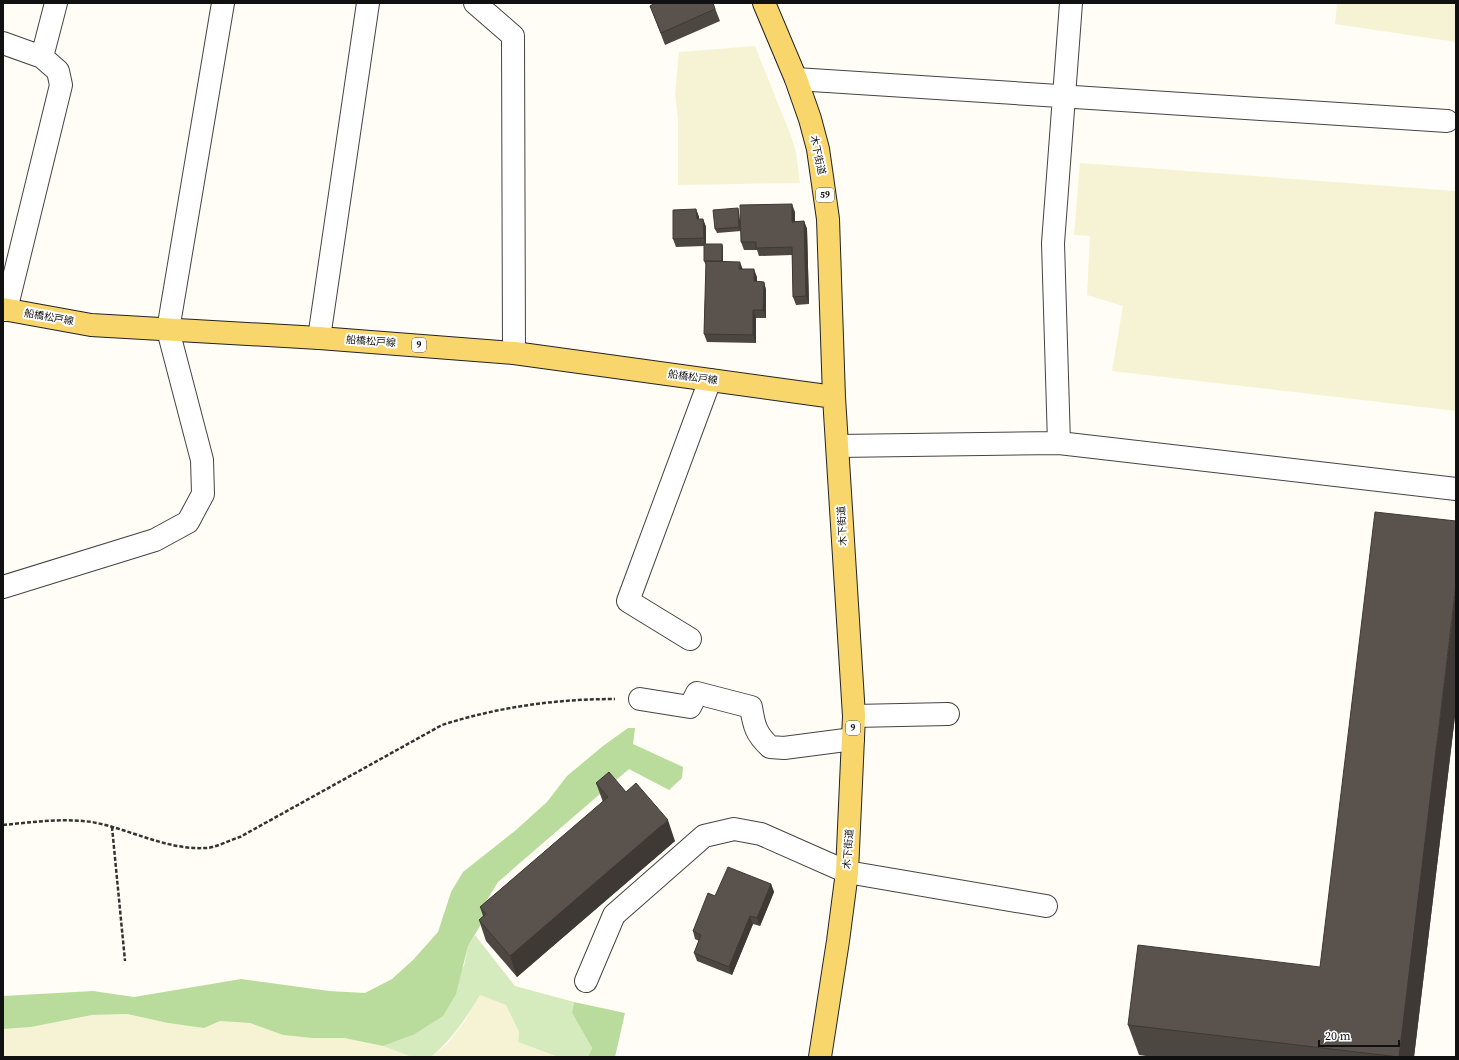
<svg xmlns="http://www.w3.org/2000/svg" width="1459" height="1060" font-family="'Source Serif 4','Noto Sans JP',serif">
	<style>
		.farmland { fill: #f6f3d4 }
		.green { fill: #d5ebbd }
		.forest { fill: #b9dc9c }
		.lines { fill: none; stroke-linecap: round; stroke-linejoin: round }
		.minor-casing { stroke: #444; stroke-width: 24 }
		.major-casing { stroke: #222; stroke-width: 24 }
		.path { stroke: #333; stroke-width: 2.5; stroke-dasharray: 4 2; stroke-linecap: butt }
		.minor { stroke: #fff; stroke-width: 22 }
		.major { stroke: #f9d66b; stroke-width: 22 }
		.wall { fill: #4d4742 }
		.shaded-wall { fill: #3f3936 }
		.building { fill: #5a524d; stroke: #3f3936 }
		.labels { text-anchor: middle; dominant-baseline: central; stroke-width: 4; stroke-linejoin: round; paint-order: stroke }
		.shield { fill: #fff; stroke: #585858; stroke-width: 1 }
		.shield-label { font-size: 9px; font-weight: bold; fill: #111 }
		.street-label { font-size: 10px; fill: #111; stroke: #fff }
	</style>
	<rect width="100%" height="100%" fill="#fffdf5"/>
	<!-- farmland -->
	<path class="farmland" d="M 1337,3 L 1456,3 L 1456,42 L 1335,24 Z
		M 755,46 L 791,136 L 796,152 L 800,183 L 678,185 L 678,118 L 675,94 L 679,52 Z
		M 1080,163 L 1456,191 L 1456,411 L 1112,371 L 1123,306 L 1087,295 L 1090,236 L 1074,235 Z
		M 480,995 L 506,1005 L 519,1032 L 518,1042 L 558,1057 L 431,1057 L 448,1043 L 465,1021 Z
		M 127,1014 L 168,1023 L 204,1027 L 220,1021 L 250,1023 L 283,1035 L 312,1038 L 344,1038 L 383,1046 L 412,1057 L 3,1057 L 3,1029 L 31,1027 L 92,1015 Z"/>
	<!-- green -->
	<path class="green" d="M 475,935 L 515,986 L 574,1002 L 572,1013 L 592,1048 L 588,1057 L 558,1057 L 518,1042 L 519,1032 L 506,1005 L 480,995 C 466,1019 452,1039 431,1057 L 412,1057 L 383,1046 L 413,1035 L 464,966 L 468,946 Z"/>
	<!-- forest -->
	<path class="forest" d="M 628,728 L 635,728 L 633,744 L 683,767 L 682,778 L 669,790 L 629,769 L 498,882 L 487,900 L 486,916 L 468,946 L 456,994 L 443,1016 L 413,1035 L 383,1046 L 344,1038 L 312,1038 L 283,1035 L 250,1023 L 220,1021 L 204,1028 L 168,1023 L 127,1014 L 92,1015 L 31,1027 L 3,1029 L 3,996 L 93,991 L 134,997 L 241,979 L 329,991 L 365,993 L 392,979 L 413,960 L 438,932 L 451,892 L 463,872 L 516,830 L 547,802 L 567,776 L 603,746 Z
		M 574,1002 L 625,1013 L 615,1057 L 588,1057 L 592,1048 L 572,1013 Z"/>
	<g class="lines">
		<defs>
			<path id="minor" d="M 475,3 L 513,36 L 514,353
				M 3,43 L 42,57 L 58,71 L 61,85 L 6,310
				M 42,57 L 56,3
				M 796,79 L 1447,121
				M 319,338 L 368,3
				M 1059,443 L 1053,243 L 1071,3
				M 838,446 L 1059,443 L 1456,489
				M 3,587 L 155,540 L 188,522 L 203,494 L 202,460 L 168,330 L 223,3
				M 690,639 L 628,601 L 710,380
				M 640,699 L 690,707 L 697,693 L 751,707 C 754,726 756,734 770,747 L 784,748 L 853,739
				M 854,716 L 948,714
				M 586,981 L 614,915 L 704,836 L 734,829 L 761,834 L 847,872 L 1046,906"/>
			<path id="major" d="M 764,3 L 796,79 L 810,119 L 818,149 L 828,219 L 834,397 L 854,716 L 847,872 L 838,941 L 820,1057
				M 3,309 L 91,325 L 319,338 L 514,353 L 834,397"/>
		</defs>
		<!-- minor casing -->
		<use href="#minor" class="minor-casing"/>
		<!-- major casing -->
		<use href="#major" class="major-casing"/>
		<!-- path -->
		<path class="path" d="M 3,825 C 33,822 62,818 92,822 C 130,829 166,850 205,848 C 216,848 229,840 240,837 L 442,725 C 498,707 556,699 615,699
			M 112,827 L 125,961"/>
		<!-- minor -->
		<use href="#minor" class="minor"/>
		<!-- major -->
		<use href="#major" class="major"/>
	</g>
	<!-- wall -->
	<path class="wall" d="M 655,3 L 713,3 L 720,21 L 665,45 L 650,6 L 655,4 Z
		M 738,208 L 739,212 L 740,228 L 795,212 L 795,221 L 804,221 L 807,229 L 809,304 L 796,305 L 793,297 L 792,255 L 759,256 L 757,250 L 744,250 L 741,242 L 741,231 L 717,233 L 715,229 Z
		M 696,209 L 699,217 L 699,219 L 703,219 L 706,227 L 706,244 L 722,244 L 723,248 L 723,261 L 742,269 L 757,277 L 757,282 L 764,282 L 766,290 L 766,318 L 756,318 L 756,343 L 707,342 L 704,334 L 706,265 L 704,261 L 704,246 L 676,247 L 673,239 Z
		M 1456,708 L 1414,1057 L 1153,1057 L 1139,1055 L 1128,1025 L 1320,967 Z
		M 596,783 L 626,792 L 675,841 L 517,977 L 486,941 L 479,920 L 483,916 L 480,907 L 603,802 Z
		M 771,884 L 774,892 L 760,926 L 753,924 L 732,975 L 697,961 L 694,953 L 699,941 L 695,939 L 693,931 L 715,896 Z"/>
	<!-- shaded-wall -->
	<path class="shaded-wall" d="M 792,204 L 795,212 L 795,230 L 792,222 Z
		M 738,208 L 739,212 L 741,231 L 739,227 Z
		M 696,209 L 699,217 L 699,227 L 697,219 Z
		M 703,219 L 706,227 L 706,246 L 704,238 Z
		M 804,221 L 807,229 L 809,304 L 806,296 Z
		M 722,244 L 723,248 L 723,266 L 722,261 Z
		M 740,262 L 743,270 L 739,269 Z
		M 754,269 L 757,277 L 757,289 L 754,281 Z
		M 764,282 L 766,290 L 766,318 L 763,310 Z
		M 753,310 L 756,318 L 756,343 L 753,335 Z
		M 1456,585 L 1456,708 L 1414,1057 L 1399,1057 Z
		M 668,820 L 675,841 L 517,977 L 510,956 Z
		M 771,884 L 774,892 L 760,926 L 757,918 Z
		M 750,916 L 753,924 L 732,975 L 729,967 Z"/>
	<!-- building -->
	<path class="building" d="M 655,3 L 713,3 L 715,9 L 661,33 L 650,6 Z
		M 792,204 L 792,222 L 804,221 L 806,296 L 793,297 L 792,247 L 756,248 L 756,242 L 741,242 L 740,205 Z
		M 738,208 L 739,227 L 715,229 L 713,210 Z
		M 696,209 L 697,219 L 703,219 L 704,238 L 673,239 L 673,210 Z
		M 704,244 L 722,244 L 722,261 L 704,261 Z
		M 706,261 L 740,262 L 739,269 L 754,269 L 754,281 L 764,282 L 763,310 L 753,310 L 753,335 L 704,334 Z
		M 1375,512 L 1456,521 L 1456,585 L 1399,1057 L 1128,1025 L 1138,945 L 1320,967 Z
		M 609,772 L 626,792 L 636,783 L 668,820 L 510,956 L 479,920 L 486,914 L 480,907 L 608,797 L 596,783 Z
		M 728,867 L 771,884 L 757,918 L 750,916 L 729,967 L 694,953 L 701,935 L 693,931 L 708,893 L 715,896 Z"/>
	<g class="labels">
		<!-- shield labels -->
		<g class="shield">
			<rect x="816" y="188" width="18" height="14" rx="3"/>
			<rect x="412" y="338" width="14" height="14" rx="3"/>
			<rect x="846" y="721" width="14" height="14" rx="3"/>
		</g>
		<g class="shield-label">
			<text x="825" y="195">59</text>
			<text x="419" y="345">9</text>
			<text x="853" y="728">9</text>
		</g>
		<!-- street labels -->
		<g class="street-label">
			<text transform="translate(818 155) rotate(78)">木下街道</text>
			<text transform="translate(49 317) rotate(10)">船橋松戸線</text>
			<text transform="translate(371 341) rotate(4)">船橋松戸線</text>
			<text transform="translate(693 377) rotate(8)">船橋松戸線</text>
			<text transform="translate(842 526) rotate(-93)">木下街道</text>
			<text transform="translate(848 849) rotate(-86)">木下街道</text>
		</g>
	</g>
	<!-- border -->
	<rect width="1459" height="1060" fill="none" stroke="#111111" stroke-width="8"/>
	<!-- scale -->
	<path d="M1319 1040v6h80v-6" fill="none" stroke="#111111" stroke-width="2"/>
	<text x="1325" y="1040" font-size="12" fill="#111111" stroke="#ffffff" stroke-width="3" paint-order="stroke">20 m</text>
</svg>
